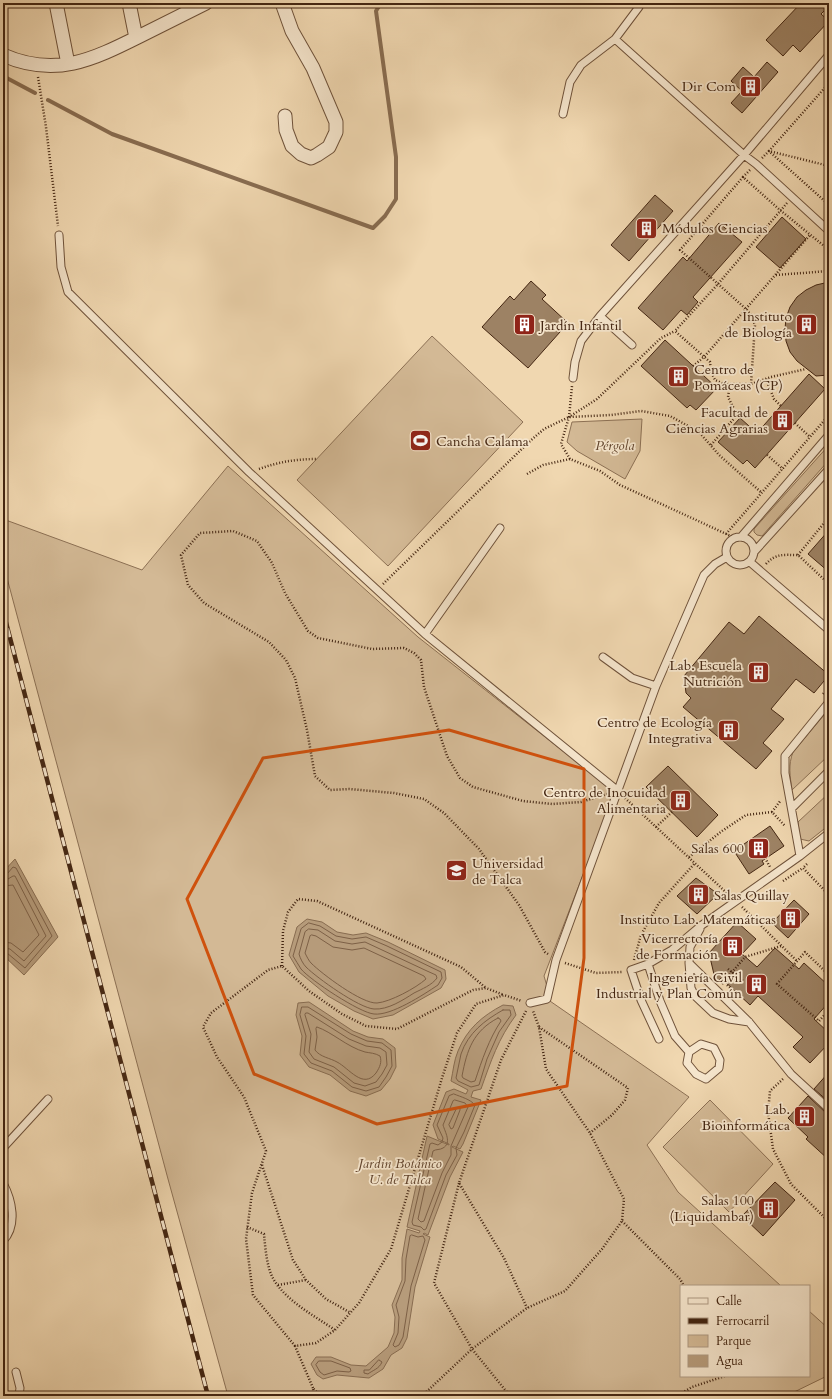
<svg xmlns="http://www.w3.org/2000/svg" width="832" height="1399" font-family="Cardo,serif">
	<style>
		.green { fill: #d3b995; stroke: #8c7054 }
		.water { fill: #b69b7a; stroke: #886c50 }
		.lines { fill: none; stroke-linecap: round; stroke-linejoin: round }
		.shore { stroke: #7d6046; stroke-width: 1 }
		.stream { stroke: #886c50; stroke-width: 4 }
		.building { fill: #9d8264; stroke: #442612 }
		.lane-casing { stroke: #6f523a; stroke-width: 9 }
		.street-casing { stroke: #6f523a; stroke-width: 15 }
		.path { stroke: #442612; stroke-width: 2.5; stroke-dasharray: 1 2; stroke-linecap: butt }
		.lane { stroke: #f5e5cc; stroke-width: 7 }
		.street { stroke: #f5e5cc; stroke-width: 13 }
		.rail-casing { stroke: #442612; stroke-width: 4.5 }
		.rail { stroke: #f5e5cc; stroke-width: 3; stroke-dasharray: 9; stroke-linecap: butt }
		.marked { fill: none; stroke: #cf510d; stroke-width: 3; stroke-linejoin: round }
		.labels { text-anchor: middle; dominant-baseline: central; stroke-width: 3.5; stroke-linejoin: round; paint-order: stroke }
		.poi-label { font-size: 14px; fill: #442612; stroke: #f5e5cc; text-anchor: end }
		.park-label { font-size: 14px; font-style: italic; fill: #61432c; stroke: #f5e5cc }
	</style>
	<rect width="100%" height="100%" fill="#f0d7b0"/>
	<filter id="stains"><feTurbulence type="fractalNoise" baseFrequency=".005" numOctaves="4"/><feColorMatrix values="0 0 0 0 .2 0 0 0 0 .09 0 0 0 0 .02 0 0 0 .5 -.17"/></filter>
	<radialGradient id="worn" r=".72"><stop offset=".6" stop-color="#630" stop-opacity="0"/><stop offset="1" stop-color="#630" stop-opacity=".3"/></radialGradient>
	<!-- green -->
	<path class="green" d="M 432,336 L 523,422 L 388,566 L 297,480 Z
		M 642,419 L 640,451 L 625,479 L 577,451 L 567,442 L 572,422 Z
		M 829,445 L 829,460 L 762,536 L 757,535 L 754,532 L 754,529 Z
		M 228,466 L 418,637 L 615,792 L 544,976 L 549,993 L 547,999 L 689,1097 L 647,1145 L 678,1192 L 781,1286 L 681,1286 L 681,1376 L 809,1376 L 809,1311 L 829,1329 L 829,1375 L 786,1396 L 228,1396 L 168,1179 L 3,563 L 3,519 L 142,570 Z
		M 829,709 L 829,755 L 792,790 C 790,776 788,765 793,752 Z
		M 829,793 L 829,825 L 809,841 L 800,839 L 798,822 Z
		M 710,1100 L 773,1164 L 729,1212 L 663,1147 Z"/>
	<!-- water -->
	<path class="water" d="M 15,859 L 58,937 L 24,975 L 3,955 L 3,872 Z
		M 307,919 L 322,922 L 337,932 L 353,935 L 366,933 L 388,942 L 445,970 L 446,979 L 441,988 L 393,1015 L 373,1019 L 354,1011 L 328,996 L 299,972 L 289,955 L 297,927 Z
		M 309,1002 L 353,1031 L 368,1037 L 383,1039 L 395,1048 L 396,1067 L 390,1079 L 381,1090 L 366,1096 L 350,1091 L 330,1075 L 309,1067 L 300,1055 L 302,1036 L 296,1015 L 298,1003 Z
		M 503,1005 L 513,1006 L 516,1015 C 498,1039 491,1061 481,1089 L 473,1091 L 471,1097 L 481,1100 L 463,1144 L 460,1149 L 453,1146 L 452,1147 L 463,1152 L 450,1177 L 428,1235 L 424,1233 L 423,1234 L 430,1237 L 415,1287 L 407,1338 L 402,1348 L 391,1355 L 383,1369 L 369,1378 L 337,1375 L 323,1379 L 317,1375 L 311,1364 L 316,1357 L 331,1357 L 351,1365 L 366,1366 L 388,1347 L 394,1333 L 395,1317 L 392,1305 L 402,1280 L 402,1258 L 407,1229 L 419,1233 L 420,1231 L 407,1227 L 427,1136 L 449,1145 L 449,1144 L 438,1139 L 433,1125 L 446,1092 L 454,1089 L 466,1094 L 468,1090 L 451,1081 C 453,1072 454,1060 458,1051 C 467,1029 482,1016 503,1005 Z"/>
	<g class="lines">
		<!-- shore -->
		<path class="shore" d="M 3,875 L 7,874 L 13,867 L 16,868 L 52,936 L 25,968 L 7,953 L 3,953
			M 3,880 L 8,879 L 13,876 L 15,876 L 46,936 L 24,961 L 10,949 L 3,948
			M 3,886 L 13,885 L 39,935 L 23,952 L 11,943 L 3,942
			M 309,923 L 320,926 L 336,936 L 352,939 L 366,937 L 387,946 L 441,972 L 442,978 L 438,985 C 423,995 391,1016 374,1014 C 360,1013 310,980 301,969 C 298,965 296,960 293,956 L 301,929 Z
			M 309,929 L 318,930 L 335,941 L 352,944 L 365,942 L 427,971 L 436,975 L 437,978 C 432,985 422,989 414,993 C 403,1000 388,1010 374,1009 C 359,1008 317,978 306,967 C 303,964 300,958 299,954 L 305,932 Z
			M 312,935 L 316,936 L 333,947 L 352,950 L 364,948 L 424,976 L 426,979 C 416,988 390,1002 377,1003 C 362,1004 322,974 311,963 C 309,961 307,957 305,953 L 310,936 Z
			M 302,1007 L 308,1007 L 351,1034 L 367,1041 L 382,1043 L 391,1050 L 392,1066 L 386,1077 L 379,1087 L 366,1091 L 352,1087 L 332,1071 L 311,1063 L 304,1054 L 306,1036 L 300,1015 Z
			M 503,1010 L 510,1010 L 511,1015 L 499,1032 L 487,1059 L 479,1085 L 471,1087 L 458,1081 L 456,1078 C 458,1070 459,1062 461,1054 C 468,1033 485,1020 503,1010 Z
			M 306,1013 L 308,1013 L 349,1039 L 366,1046 L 380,1048 L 386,1052 L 387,1065 L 382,1074 L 376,1082 L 365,1086 L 354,1083 L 334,1067 L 314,1059 L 309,1052 L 311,1034 L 305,1015 Z
			M 498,1018 L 500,1019 L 501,1021 C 489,1039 482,1060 475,1081 L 471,1082 L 463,1078 L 462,1076 C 467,1050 473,1031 498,1018 Z
			M 317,1027 C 332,1032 347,1047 365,1052 C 370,1053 375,1053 380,1056 C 382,1062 380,1067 376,1073 C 363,1090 349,1068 337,1062 C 330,1058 320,1057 315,1050 L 317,1037 L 316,1029 Z
			M 454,1094 C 461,1097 470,1099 475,1105 L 464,1132 L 456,1148 L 457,1155 L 446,1175 L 426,1229 L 424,1230 L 421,1227 L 413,1225 L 412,1222 L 430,1144 L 432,1143 L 438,1145 L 442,1142 L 443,1138 L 437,1125 L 449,1096 Z
			M 455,1100 L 465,1103 L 468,1107 L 451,1146 L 451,1155 L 442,1173 L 424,1221 L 421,1222 L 418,1219 L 433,1151 C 436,1149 440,1150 443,1148 C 452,1143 445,1132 443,1125 L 453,1101 Z
			M 457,1108 L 460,1108 L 460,1110 L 453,1128 L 451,1129 L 449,1125 Z
			M 412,1235 L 418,1237 L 423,1236 L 425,1240 L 411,1286 L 403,1337 L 399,1345 L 395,1347 L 393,1345 L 398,1333 L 399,1317 L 396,1305 L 405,1281 L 406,1259 L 410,1236 Z
			M 379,1360 L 382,1362 C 379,1369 373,1370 368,1374 L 364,1373 L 364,1370 L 369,1370 Z
			M 319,1361 L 331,1361 L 350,1368 L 351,1371 L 349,1372 L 337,1371 L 324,1375 L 320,1372 L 316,1365 Z"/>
		<!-- stream -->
		<path class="stream" d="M 3,76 L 35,93
			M 48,100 L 112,134 L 373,228 L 385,216 L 396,199 L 396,157 L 376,11 L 381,3"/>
	</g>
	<!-- building -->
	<path class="building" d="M 801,3 L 829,3 L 829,6 L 821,14 L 829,21 L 800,52 L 793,45 L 783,56 L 766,40 Z
		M 767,62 L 778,72 L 742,113 L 731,103 L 742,91 L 731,81 L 743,67 L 754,77 Z
		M 655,195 L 673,211 L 629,261 L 611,245 Z
		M 782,217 L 806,239 L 780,268 L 756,247 Z
		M 719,223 L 742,242 L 693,297 L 698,302 L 687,315 L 681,310 L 663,330 L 638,308 L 683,257 L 687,261 Z
		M 531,281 L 546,295 L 542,299 L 568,323 L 528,368 L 482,327 L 510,296 L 514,300 Z
		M 829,282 L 829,375 L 816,376 L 797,361 L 790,352 L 786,341 L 785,329 L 786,318 L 790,307 L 797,297 L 806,290 L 816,285 Z
		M 665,340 L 717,388 L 696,410 L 690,405 L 687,408 L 641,366 Z
		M 809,374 L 825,389 L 755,468 L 747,460 L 743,464 L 718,442 L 740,418 L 757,433 Z
		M 829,530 L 829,572 L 808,554 Z
		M 759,616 L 829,675 L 814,693 L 796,679 L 771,709 L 784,719 L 763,743 L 772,751 L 756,769 L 683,707 L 691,698 L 686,693 L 684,676 L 729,622 L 744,634 Z
		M 668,766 L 718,815 L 697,837 L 646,787 Z
		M 770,826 L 784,846 L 762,861 L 764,864 L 749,874 L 734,851 Z
		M 696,878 L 718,894 L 697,914 L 677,896 Z
		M 794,900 L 809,914 L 788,938 L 772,923 Z
		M 737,922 L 756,939 L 742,954 L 757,967 L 775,948 L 799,969 L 804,963 L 829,986 L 829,1002 L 814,1019 L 829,1033 L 829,1043 L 810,1063 L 793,1047 L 803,1037 L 758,996 L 750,1005 L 721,978 L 716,983 L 709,953 Z
		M 829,1072 L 829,1102 L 814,1089 Z
		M 808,1096 L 826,1113 L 829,1114 L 829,1160 L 806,1139 L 808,1137 L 788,1118 Z
		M 775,1182 L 795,1200 L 763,1236 L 742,1216 Z"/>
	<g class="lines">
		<defs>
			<path id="lane" d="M 639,7 L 615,39 L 744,155 L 756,164 L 829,231
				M 563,114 L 570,82 L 581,65 L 615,39
				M 59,235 L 61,267 L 68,292 L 249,472 L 425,634 L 618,791
				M 600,316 L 632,345
				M 573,378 L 575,362 L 581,341 L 600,316 L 744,155 L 829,55
				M 741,537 L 829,435
				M726 551a14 14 0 1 1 28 0a14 14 0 1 1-28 0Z
				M 754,552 L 829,469
				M 750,562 L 829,630
				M 425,634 L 500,528
				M 603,657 L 632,678 L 656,686
				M 792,808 L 829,771
				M 800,856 L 785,773 L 785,756 L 829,702
				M 700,929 L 690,947 L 689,963 L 749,1022 L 791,1074 L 829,1109
				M 689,963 L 691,988 L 695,996 L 713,1013 L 729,1019 L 749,1022
				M 648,964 L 631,970 L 641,1000 L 659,1039
				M 530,1003 L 547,999 L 556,960 L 656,686 L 704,575 L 715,564 L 727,557
				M 689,1052 L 701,1044 L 714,1048 L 720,1060 L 719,1068 L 706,1079 L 696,1074 L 687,1063 L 689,1052 L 675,1036 L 660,1001 L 648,964 L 672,950 L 702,925 L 800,856 L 829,833
				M 3,1148 L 48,1099
				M 3,1183 C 12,1200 18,1225 3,1241
				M 16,1372 L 20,1388 L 19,1396"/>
			<path id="street" d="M 56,3 L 68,64
				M 129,3 L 136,38
				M 282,3 L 292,31 L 313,68 L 336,122 L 336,132 L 329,147 L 317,155 L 311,158 L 301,154 L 292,146 L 286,130 L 285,116
				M 3,55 C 55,78 92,60 140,36 C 162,25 184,14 206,3"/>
		</defs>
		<!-- lane casing -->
		<use href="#lane" class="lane-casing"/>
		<!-- street casing -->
		<use href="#street" class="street-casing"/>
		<!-- path -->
		<path class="path" d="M 38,77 L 46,127 L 58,226
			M 829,83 L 769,151 L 829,205
			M 762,158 L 769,151 L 825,165 L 829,161
			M 750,170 L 743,177 L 780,210 L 829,250
			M 743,177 L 680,250 L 746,309 L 751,315 L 755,325 L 751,384
			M 787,203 L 718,284 L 675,331 L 710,362 L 711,372 L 715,380 L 724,384 L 751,384 L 771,377 L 806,369
			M 776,275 L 829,271
			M 693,366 L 704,357 L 810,235
			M 766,379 L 774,399 L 781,406
			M 569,417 L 572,386
			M 795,423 L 810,437
			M 711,445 L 737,415 L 728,397 L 730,384
			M 767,455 L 783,469
			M 570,459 L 561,444 L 569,417 L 597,399 L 661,338 L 675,331
			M 259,469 C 278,462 296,459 317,459
			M 527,474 L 543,465 L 570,459 L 600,471 L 620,485 L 733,537
			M 726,534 L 829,415
			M 798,555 L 829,517
			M 766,564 C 776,553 784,555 798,555 L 829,584
			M 383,584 L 530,441 L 544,429 L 569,417 L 611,415 L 641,411 L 670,416 L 699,432 L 719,455 L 762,493
			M 823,694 L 829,687
			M 625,798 L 730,896
			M 772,812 L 781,800
			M 656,827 L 672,812
			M 689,857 L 722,831 L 746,815 L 772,812 L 785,826
			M 765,858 L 770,867
			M 807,864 L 803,868 L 829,895
			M 783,881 L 803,868
			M 742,907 L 797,961
			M 548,954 L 545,952 L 519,905 L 479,849 L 444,813 L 424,799 L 394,793 L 349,789 L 330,790 L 315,776 L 307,730 L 295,678 L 286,660 L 269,642 L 204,603 L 188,585 L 181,555 L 200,533 L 233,531 L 257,541 L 272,563 L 285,593 L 308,631 L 318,638 L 372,649 L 404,648 L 414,653 L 421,660 L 424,687 L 447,756 L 460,778 L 473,787 L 523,801 L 552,804 L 581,802 L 607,794
			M 634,960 L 641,935 L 659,903 L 695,863
			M 565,963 L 596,973 L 622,972
			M 282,966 L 283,931 L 288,912 L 298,899 L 317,901 L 461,967 L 486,988
			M 728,969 L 743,981
			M 829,975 L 805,952 L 777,984 L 819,1021 L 829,1010
			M 722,984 L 745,957 L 781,946
			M 727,985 L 742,998
			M 526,1011 L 501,1060 L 459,1183 L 504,1258 L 527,1308
			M 539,1027 L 628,1088 L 625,1100 L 612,1115 L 590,1133
			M 783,1079 L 770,1091 L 768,1112 L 773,1149 L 791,1184 L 827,1220 L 829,1220
			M 262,1165 L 293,1260 L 306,1280 L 326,1299 L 351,1313
			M 459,1183 L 434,1283 L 472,1349 L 527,1308 L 565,1291 L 602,1249 L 622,1221 L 624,1199 L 590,1133 L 546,1069 L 539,1027 L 533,1011
			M 622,1221 L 680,1279 L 684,1286
			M 247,1227 L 264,1234 C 265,1245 266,1257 269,1268 C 276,1296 312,1314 335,1330
			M 278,1285 L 306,1280
			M 295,1346 L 253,1295 L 246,1239 L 252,1193 L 266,1151 L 244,1097 L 217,1057 L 203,1027 L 211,1013 L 268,970 L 282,966 L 309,991 L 342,1014 L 366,1026 L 397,1029 L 473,990 L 486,988 L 504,995
			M 313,1388 L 295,1346 L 316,1343 L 335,1330 L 359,1303 L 391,1249 L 442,1078 L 457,1033 L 476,1004 L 504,995 L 522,1001
			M 314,1396 L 313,1388 L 320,1396
			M 422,1396 L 472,1349 L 510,1396
			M 677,1396 L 692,1387 L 725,1376"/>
		<!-- lane -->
		<use href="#lane" class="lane"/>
		<!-- street -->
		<use href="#street" class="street"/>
		<defs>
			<path id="rail" d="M 3,611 L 208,1396"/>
		</defs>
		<!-- rail casing -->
		<use href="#rail" class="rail-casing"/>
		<!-- rail -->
		<use href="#rail" class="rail"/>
	</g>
	<!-- marked area -->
	<path class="marked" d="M 449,730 L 584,769 L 584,958 L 567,1086 L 377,1124 L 254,1074 L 187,899 L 263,758 Z"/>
	<!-- icons -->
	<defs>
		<symbol id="building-square" viewBox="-11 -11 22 22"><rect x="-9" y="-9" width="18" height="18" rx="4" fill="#8f2418" stroke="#f5e5cc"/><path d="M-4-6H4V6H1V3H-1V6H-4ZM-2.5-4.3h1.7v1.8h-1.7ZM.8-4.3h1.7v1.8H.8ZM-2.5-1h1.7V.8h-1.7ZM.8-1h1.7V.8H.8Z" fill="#fff"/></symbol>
		<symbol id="stadium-square" viewBox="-11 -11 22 22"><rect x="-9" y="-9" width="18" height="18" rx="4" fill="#8f2418" stroke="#f5e5cc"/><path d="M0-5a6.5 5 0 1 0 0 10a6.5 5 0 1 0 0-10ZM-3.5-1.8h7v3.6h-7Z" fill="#fff"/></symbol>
		<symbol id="university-square" viewBox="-11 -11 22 22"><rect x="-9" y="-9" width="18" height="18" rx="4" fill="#8f2418" stroke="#f5e5cc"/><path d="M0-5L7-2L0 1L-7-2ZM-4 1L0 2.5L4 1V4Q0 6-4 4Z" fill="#fff"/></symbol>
	</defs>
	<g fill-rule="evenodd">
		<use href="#building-square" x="738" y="74" width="25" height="25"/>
		<use href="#building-square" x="634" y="216" width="25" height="25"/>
		<use href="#building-square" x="794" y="312" width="25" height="25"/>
		<use href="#building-square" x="512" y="312" width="25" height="25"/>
		<use href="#building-square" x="666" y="364" width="25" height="25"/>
		<use href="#building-square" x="770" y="408" width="25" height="25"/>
		<use href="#stadium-square" x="408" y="428" width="25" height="25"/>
		<use href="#building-square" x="746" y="660" width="25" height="25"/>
		<use href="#building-square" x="716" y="718" width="25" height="25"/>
		<use href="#building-square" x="668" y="788" width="25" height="25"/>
		<use href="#building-square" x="746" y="836" width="25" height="25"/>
		<use href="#university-square" x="444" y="858" width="25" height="25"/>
		<use href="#building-square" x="686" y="882" width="25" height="25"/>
		<use href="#building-square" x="778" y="906" width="25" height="25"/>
		<use href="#building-square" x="720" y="934" width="25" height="25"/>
		<use href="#building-square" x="744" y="972" width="25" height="25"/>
		<use href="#building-square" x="792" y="1104" width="25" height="25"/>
		<use href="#building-square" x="756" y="1196" width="25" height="25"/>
	</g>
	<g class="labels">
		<!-- poi labels -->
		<g class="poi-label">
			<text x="736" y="86">Dir Com</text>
			<text x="662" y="228" text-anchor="start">Módulos Ciencias</text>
			<text x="792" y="316">Instituto<tspan x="792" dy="16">de Biología</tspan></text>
			<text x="540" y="325" text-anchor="start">Jardín Infantil</text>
			<text x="694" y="369" text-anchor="start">Centro de<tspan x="694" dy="16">Pomáceas (CP)</tspan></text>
			<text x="768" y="412">Facultad de<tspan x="768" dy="16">Ciencias Agrarias</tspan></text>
			<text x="436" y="441" text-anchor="start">Cancha Calama</text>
			<text x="742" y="665">Lab. Escuela<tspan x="742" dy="16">Nutrición</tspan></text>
			<text x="712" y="722">Centro de Ecología<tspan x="712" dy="16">Integrativa</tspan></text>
			<text x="666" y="792">Centro de Inocuidad<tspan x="666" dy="16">Alimentaria</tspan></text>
			<text x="744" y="848">Salas 600</text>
			<text x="472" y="863" text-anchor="start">Universidad<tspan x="472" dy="16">de Talca</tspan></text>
			<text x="714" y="895" text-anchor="start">Salas Quillay</text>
			<text x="776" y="919">Instituto Lab. Matemáticas</text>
			<text x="718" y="938">Vicerrectoría<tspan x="718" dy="16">de Formación</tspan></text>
			<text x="742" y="977">Ingeniería Civil<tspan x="742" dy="16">Industrial y Plan Común</tspan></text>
			<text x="790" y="1109">Lab.<tspan x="790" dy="16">Bioinformática</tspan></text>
			<text x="754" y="1200">Salas 100<tspan x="754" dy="16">(Liquidambar)</tspan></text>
		</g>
		<!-- park labels -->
		<g class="park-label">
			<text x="615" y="445">Pérgola</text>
			<text x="400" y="1163">Jardin Botánico<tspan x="400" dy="16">U. de Talca</tspan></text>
		</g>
	</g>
	<!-- margin -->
	<rect width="832" height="1399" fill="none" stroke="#f0d7b0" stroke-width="16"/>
	<rect x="4" y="4" width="824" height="1391" fill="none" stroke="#442612" stroke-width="2"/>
	<rect x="8" y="8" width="816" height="1383" fill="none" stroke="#442612"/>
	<!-- legend -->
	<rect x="680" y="1285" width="130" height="92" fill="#f5e5cc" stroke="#ae9982"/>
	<rect x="688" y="1298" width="20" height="6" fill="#f5e5cc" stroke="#ae9982"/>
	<text x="716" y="1305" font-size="12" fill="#442612">Calle</text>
	<rect x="688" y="1318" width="20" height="6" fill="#442612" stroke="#ae9982"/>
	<text x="716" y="1325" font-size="12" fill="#442612">Ferrocarril</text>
	<rect x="688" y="1335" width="20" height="12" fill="#d3b995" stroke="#ae9982"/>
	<text x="716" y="1345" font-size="12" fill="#442612">Parque</text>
	<rect x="688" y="1355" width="20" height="12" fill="#b69b7a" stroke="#ae9982"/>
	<text x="716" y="1365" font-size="12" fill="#442612">Agua</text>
	<rect width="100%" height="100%" filter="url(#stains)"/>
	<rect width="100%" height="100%" fill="url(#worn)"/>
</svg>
